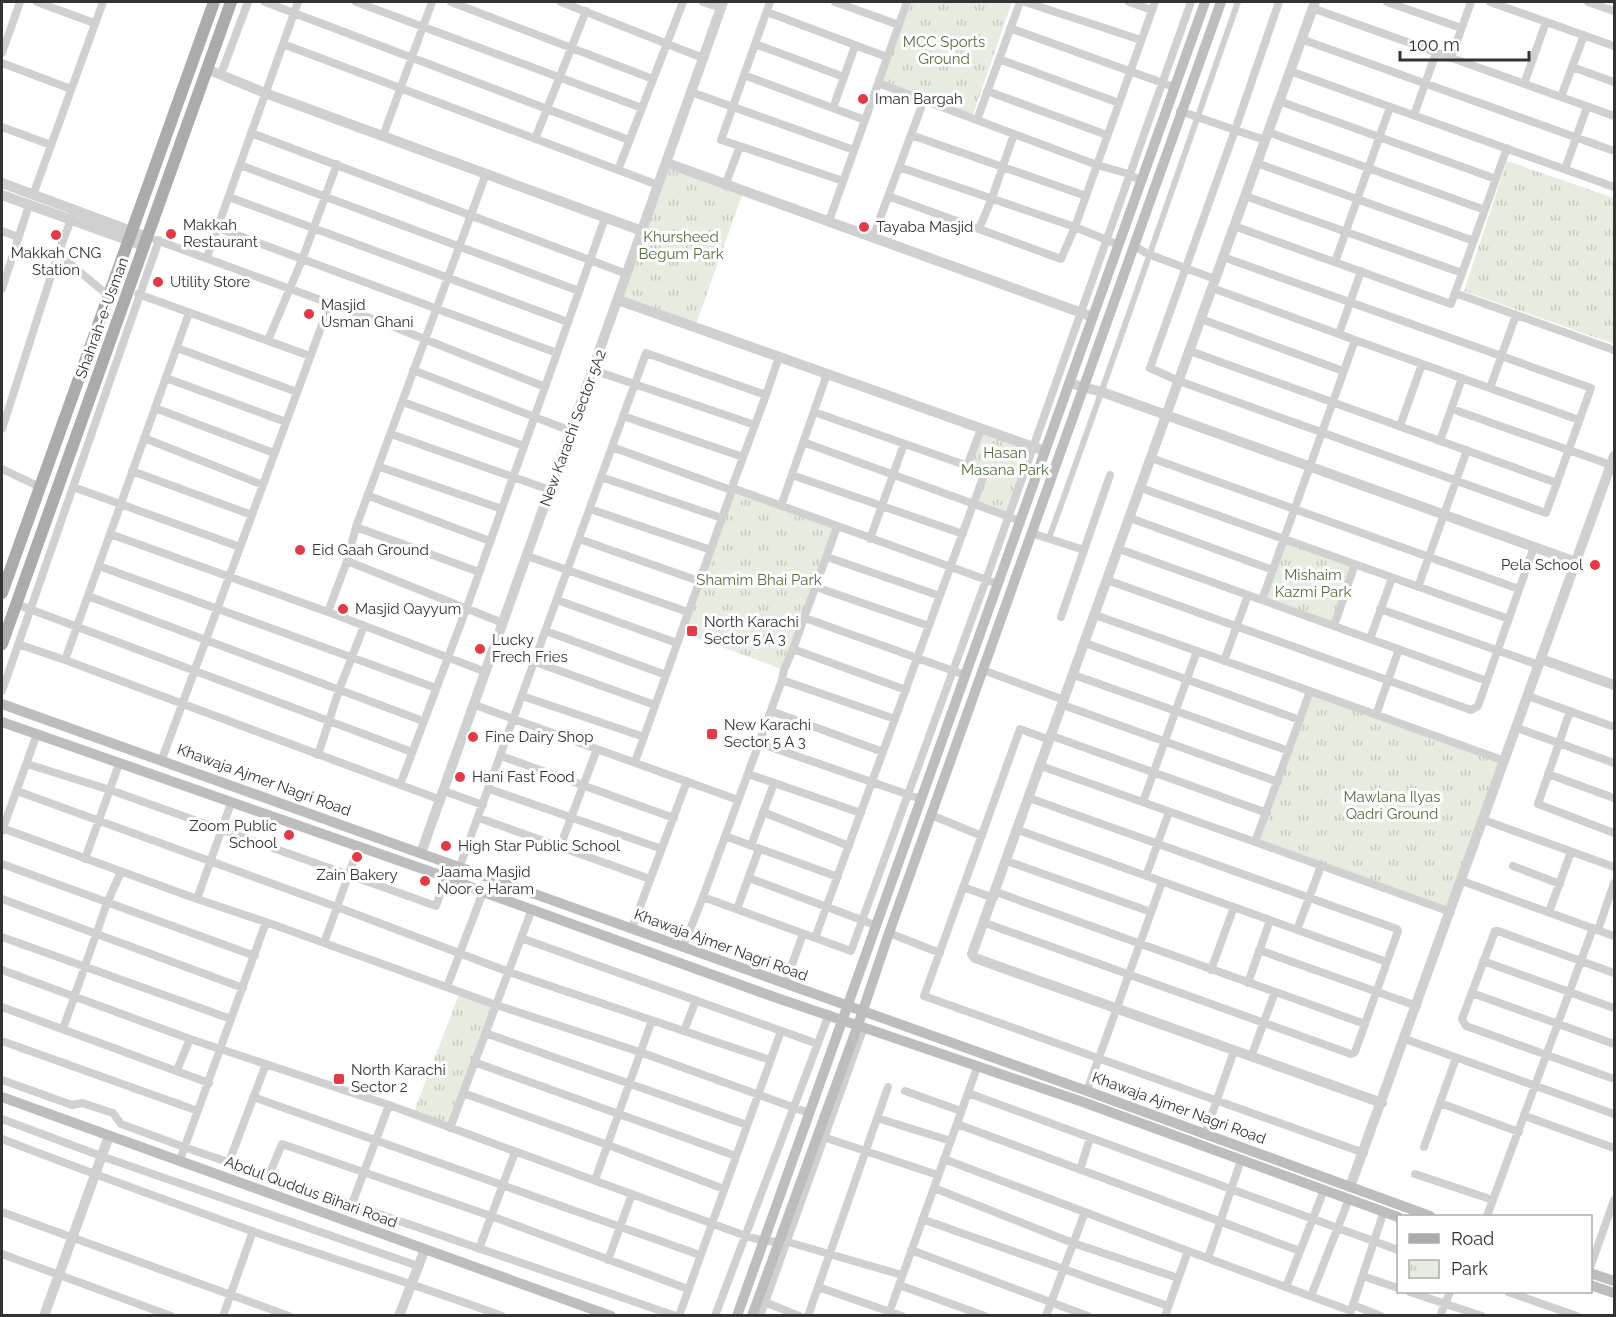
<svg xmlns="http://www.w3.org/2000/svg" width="1616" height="1317" font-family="Raleway,sans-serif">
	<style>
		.park { fill: url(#park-tufts) }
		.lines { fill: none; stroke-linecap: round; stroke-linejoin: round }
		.pedestrian { stroke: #d0d0d0; stroke-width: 6 }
		.minor { stroke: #d0d0d0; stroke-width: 8 }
		.tertiary { stroke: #d0d0d0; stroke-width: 10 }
		.secondary { stroke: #bdbdbd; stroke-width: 10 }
		.primary { stroke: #ababab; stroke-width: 12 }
		.poi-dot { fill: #e63946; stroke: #fff; stroke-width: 2 }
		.labels { text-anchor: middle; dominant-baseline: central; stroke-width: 6; stroke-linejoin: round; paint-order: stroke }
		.park-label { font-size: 15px; fill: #56703f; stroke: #fff }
		.poi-label { font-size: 15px; fill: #333; stroke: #fff; text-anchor: start }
		.street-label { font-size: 15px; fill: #333; stroke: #fff }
	</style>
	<defs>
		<pattern id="park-tufts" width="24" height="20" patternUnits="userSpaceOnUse" patternTransform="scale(1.5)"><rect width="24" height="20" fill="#e6ecdf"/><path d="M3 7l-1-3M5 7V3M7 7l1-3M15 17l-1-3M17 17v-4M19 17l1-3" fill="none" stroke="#c6cbc0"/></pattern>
	</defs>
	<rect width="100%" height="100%" fill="#fff"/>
	<!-- park -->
	<path class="park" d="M 911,2 L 1012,2 L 973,115 L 882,82 Z
		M 1507,161 L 1614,198 L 1614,344 L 1464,291 Z
		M 667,163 L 744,190 L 695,327 L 618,300 Z
		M 981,432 L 1031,449 L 1008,513 L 976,503 L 987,471 L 969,464 Z
		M 735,489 L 837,527 L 784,670 L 682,632 Z
		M 1284,539 L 1355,564 L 1334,626 L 1262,600 Z
		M 1311,694 L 1504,763 L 1451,910 L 1257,839 Z
		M 460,992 L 496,1005 L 450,1128 L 413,1114 Z"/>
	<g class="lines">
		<!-- pedestrian -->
		<path class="pedestrian" d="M 1049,538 C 1114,360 1175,180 1238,2"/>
		<!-- minor -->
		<path class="minor" d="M 37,2 L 94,23
			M 265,2 L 629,140
			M 356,2 L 642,108
			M 451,2 L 653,79
			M 561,2 L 703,58
			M 703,2 L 721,8
			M 835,2 L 899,25
			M 1025,2 L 1141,40
			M 1129,2 L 1152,10
			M 1387,2 L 1461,28
			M 1490,2 L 1614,46
			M 1588,2 L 1614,11
			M 1312,8 L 1614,116
			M 767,12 L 887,57
			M 1010,28 L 1174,87
			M 1301,39 L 1614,151
			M 283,44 L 658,185
			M 755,44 L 844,77
			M 2,53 L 20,2
			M 1451,58 L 1471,2
			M 999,59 L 1119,103
			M 2,63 L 71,89
			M 1572,67 L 1614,82
			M 1290,71 L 1614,187
			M 221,74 L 248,2
			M 744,75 L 865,120
			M 878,83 L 1097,165 L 1129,174 L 1141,181
			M 1524,84 L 1546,22
			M 987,91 L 1107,135
			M 691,92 L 854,150
			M 1561,97 L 1584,35
			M 1279,101 L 1496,179
			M 833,108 L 855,46
			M 1180,111 L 1235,130 L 1279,2
			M 1414,115 L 1436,53
			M 977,120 L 1020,2
			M 2,127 L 51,145
			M 1268,132 L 1485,210
			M 251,133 L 627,274
			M 911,135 L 1086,196
			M 383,136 L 432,2
			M 535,139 L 586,11
			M 740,146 L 843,181
			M 1257,163 L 1474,241
			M 240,165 L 579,291
			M 899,167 L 1075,227 L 1155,2
			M 1565,169 L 1587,107
			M 618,170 L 683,2
			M 726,183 L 740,146 L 721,140 L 770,2
			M 33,195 L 103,2
			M 888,196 L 1061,259 L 1075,227 L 1119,245
			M 1245,196 L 1462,273
			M 229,197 L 568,322
			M 72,217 L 58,254 L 109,296
			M 829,221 L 907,2
			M 1234,226 L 1451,304 L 1507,148
			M 218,228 L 557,353
			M 979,229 L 992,198 L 1014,134
			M 2,231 L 18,237
			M 873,237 L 924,100
			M 156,240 L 384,323 L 545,387
			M 1134,246 L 1148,254 L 1215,279
			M 207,257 L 298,2
			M 1223,257 L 1591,388 L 1546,513 L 1179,381 L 1150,368 L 1235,130 L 1265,140
			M 1335,262 L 1390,107
			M 1212,288 L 1355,340
			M 2,289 L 29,205
			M 1455,293 L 1614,350
			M 138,294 L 310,356
			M 189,313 L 65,660 L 441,800
			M 1201,319 L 1343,371
			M 1339,334 L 1361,271
			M 268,340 L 302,260 L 337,164
			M 177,348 L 297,392
			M 1190,351 L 1557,483
			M 413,370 L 571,431
			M 593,370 L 755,425
			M 166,378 L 286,422
			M 1490,388 L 1516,315
			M 403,402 L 524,446
			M 155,408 L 274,453
			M 1452,409 L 1611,465
			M 814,412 L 985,472 L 815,938
			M 623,416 L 743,457
			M 1400,426 L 1422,364
			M 2,429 L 58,254
			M 391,434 L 550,490
			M 144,438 L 263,485
			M 1440,441 L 1462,378
			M 803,442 L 1021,521
			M 612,447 L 731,490 L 735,489 L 998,584
			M 1151,458 L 1519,589
			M 967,466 L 981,429
			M 380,467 L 502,509
			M 2,469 L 40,487
			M 132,471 L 252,515
			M 792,475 L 963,534
			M 601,477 L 722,518
			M 73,487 L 240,547
			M 1141,488 L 1509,619
			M 731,490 L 766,395
			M 369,496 L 490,541
			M 781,506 L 827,374
			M 590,509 L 711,550
			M 1130,518 L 1273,570
			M 356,527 L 479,572
			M 1031,533 L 1084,550
			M 110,534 L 328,612 L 486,672
			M 579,539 L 699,581
			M 870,539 L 904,444
			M 1119,549 L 1262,600
			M 527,556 L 688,612
			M 827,557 L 940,596
			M 347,561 L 503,623
			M 99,566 L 436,688
			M 1107,580 L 1471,710 L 1478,706 L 1534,547
			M 816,587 L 929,626
			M 1418,587 L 1467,450
			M 88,596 L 423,721
			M 557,600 L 677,643
			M 16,604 L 412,752
			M 1380,609 L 1539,665
			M 328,612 L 347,561 L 356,527 L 486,174
			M 1095,615 L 1310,691
			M 1061,617 L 1110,475
			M 805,618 L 965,675
			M 1334,626 L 1355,564
			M 546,631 L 666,675
			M 1370,639 L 1392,578
			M 1085,643 L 1300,720
			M 18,644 L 65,660
			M 793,649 L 906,690
			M 1224,661 L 1248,595
			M 535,662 L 655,705
			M 983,670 L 1064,700
			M 1074,675 L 1289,751
			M 782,680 L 895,719
			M 1487,681 L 1262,600 L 1355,340 L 1579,420
			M 2,691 L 159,240
			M 522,696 L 644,737
			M 1528,696 L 1614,727
			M 475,705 L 738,800
			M 1063,705 L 1278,782
			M 771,711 L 883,752
			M 1570,711 L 1538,804 L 1614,833
			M 1376,715 L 1399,649
			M 1517,728 L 1614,763
			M 1052,736 L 1267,813
			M 1050,740 L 1020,729 L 924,996 L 1364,1153
			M 759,743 L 921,799
			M 318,755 L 339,690 L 364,626
			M 501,756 L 674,818
			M 162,759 L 330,303
			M 635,762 L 732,490
			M 27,764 L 110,790 L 436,906 L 446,877
			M 1041,766 L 1255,842
			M 748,774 L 861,813
			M 1548,774 L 1614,798
			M 400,785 L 467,607 L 605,218
			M 489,789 L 662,849
			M 17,791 L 337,907 L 509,972 L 770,1060
			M 444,791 L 483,805
			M 1143,802 L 1197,651
			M 763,812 L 849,846
			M 931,815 L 982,836
			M 479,818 L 650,879
			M 1484,820 L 1614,867
			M 2,828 L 197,899 L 266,922 L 496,1005 L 640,1052 L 809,1113
			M 1018,830 L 1387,962
			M 2,831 L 37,734
			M 725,836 L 838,877
			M 751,846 L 774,783
			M 560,847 L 597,749
			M 85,859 L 119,764
			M 1007,861 L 1151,912
			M 2,864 L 255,956
			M 460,866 L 646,353 L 766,395 L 779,357
			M 1513,866 L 1560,884
			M 1146,876 L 1169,812
			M 749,878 L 875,925
			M 1462,881 L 1614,936
			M 963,887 L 994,898
			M 996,892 L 1365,1024
			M 703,897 L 851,951 L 986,580 L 1191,2
			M 2,899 L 243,988
			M 197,899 L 231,803
			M 737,909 L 759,849
			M 1451,912 L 1255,842 L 1310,691 L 1505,761
			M 1549,912 L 1571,852
			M 985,923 L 1351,1054 L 1355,1052 L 1398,931 L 1397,929 L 1029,798
			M 632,928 L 687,781
			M 1297,930 L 1321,866
			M 1598,930 L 1614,883
			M 889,933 L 940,953
			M 2,937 L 231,1019
			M 521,938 L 818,1044
			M 324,943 L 359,846
			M 683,947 L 703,897 L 782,680 L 784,670 L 793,649 L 837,527
			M 1259,950 L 1417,1006
			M 1483,961 L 1614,1008
			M 2,970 L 190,1039 L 389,1105 L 746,1236 L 764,1241 L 788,1242 L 902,1275
			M 1211,970 L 1234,907
			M 1614,973 L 1498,931 L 1495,931 L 1462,1019 L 1466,1026 L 1614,1079
			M 1248,983 L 1270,920
			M 785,984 L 803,934
			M 447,987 L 483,892
			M 1472,993 L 1614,1044
			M 2,1007 L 209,1083
			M 63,1029 L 107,903 L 121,872
			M 684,1031 L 696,1000
			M 485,1033 L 747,1125
			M 1405,1039 L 1614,1114
			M 2,1041 L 198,1111
			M 1251,1057 L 1275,992
			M 474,1062 L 736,1156
			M 177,1070 L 190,1039
			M 2,1080 L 72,1105 L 82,1103 L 113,1113 L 121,1124 L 184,1147 L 676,1316
			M 905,1091 L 961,1111
			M 1087,1091 L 1162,882
			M 463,1093 L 608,1145 L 724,1189
			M 968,1093 L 1398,1250
			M 253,1097 L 700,1255
			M 1440,1103 L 1519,1132
			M 1525,1116 L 1614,1148
			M 877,1118 L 951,1141
			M 2,1119 L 101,1156 L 418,1266
			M 957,1124 L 1300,1251
			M 450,1128 L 532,909
			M 1205,1134 L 1234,1051
			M 820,1136 L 938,1175
			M 2,1139 C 88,1172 176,1204 263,1235 C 343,1262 423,1287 502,1316
			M 1424,1147 L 1456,1058
			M 944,1159 L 1188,1251
			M 180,1160 L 266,922
			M 229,1162 L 266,1064
			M 1080,1170 L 1090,1138
			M 1415,1174 L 1493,1200
			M 269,1175 L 282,1144 L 491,1216 L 688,1289
			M 595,1180 L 652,1020
			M 934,1188 L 1073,1243 L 1178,1278
			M 352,1204 L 389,1105
			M 2,1212 L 289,1316
			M 1487,1216 L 1593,928
			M 922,1219 L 1168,1306
			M 479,1249 L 515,1152
			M 911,1250 L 1088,1316
			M 2,1254 L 171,1316
			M 1208,1258 L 1241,1160
			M 608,1260 L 632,1194
			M 1590,1268 L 1614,1200
			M 1363,1276 L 1398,1288
			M 899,1285 L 985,1316
			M 818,1287 L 902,1316
			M 1286,1287 L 1324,1190
			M 1410,1292 L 1482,1316
			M 1508,1292 L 1577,1316
			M 1311,1296 L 1349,1199
			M 762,1301 L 799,1316
			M 1353,1305 L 1381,1316
			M 1350,1314 L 1384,1211
			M 223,1316 L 253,1231
			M 679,1316 L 781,1031
			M 715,1316 L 829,1014
			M 760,1316 L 864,1027
			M 808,1316 L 888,1087
			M 888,1316 L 978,1065
			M 1046,1316 L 1085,1212
			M 1165,1316 L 1188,1251 L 1351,1311
			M 1440,1316 L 1450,1292"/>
		<!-- tertiary -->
		<path class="tertiary" d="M 1315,2 L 972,954 L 975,958 L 1382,1103
			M 207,69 L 265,93 L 642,231
			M 667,163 L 1093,317
			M 2,183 L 147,237
			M 2,195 L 144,246
			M 618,300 L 1045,451
			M 1069,383 L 1102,392 L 1576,562
			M 1541,659 L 1614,685
			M 421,853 L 723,2
			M 1350,1187 L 1614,456
			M 44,1316 L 109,1136
			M 399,1316 L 425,1249"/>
		<!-- secondary -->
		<path class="secondary" d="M 2,704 L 1087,1091 L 1430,1216
			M 2,722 L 446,877 L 483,892 L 777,998 L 1083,1102 L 1398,1217
			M 2,1097 L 611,1316
			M 1590,1273 L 1614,1281
			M 1590,1285 L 1614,1293
			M 737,1316 L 1205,2
			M 752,1316 L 858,1025 L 889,933 L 1221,2"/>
		<!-- primary -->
		<path class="primary" d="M 2,593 L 214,2
			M 2,644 L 231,2"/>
	</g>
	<!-- markers -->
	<g class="poi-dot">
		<circle cx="863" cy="99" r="6"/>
		<circle cx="864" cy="227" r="6"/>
		<circle cx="171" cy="234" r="6"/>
		<circle cx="56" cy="235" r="6"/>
		<circle cx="158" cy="282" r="6"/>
		<circle cx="309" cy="314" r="6"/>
		<circle cx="300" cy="550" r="6"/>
		<circle cx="1595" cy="565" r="6"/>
		<circle cx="343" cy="609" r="6"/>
		<rect x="686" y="625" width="12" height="12" rx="3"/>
		<circle cx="480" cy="649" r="6"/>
		<rect x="706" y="728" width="12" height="12" rx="3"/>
		<circle cx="473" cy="737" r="6"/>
		<circle cx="460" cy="777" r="6"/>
		<circle cx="289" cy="835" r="6"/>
		<circle cx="446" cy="846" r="6"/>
		<circle cx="357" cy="857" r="6"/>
		<circle cx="425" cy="881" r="6"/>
		<rect x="333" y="1073" width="12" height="12" rx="3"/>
	</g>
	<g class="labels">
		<!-- park labels -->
		<g class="park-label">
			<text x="944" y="42">MCC Sports<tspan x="944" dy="17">Ground</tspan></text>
			<text x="681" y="237">Khursheed<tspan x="681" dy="17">Begum Park</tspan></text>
			<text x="1005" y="453">Hasan<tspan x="1005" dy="17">Masana Park</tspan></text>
			<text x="1313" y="575">Mishaim<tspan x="1313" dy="17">Kazmi Park</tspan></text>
			<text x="759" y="580">Shamim Bhai Park</text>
			<text x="1392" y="797">Mawlana Ilyas<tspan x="1392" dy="17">Qadri Ground</tspan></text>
		</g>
		<!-- poi labels -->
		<g class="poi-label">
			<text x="875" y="99">Iman Bargah</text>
			<text x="183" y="225">Makkah<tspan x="183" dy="17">Restaurant</tspan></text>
			<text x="876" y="227">Tayaba Masjid</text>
			<text x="56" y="253" text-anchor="middle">Makkah CNG<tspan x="56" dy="17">Station</tspan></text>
			<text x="170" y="282">Utility Store</text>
			<text x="321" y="305">Masjid<tspan x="321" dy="17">Usman Ghani</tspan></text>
			<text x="312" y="550">Eid Gaah Ground</text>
			<text x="1583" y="565" text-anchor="end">Pela School</text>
			<text x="355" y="609">Masjid Qayyum</text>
			<text x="704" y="622">North Karachi<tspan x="704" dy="17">Sector 5 A 3</tspan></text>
			<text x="492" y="640">Lucky<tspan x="492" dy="17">Frech Fries</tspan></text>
			<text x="724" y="725">New Karachi<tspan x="724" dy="17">Sector 5 A 3</tspan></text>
			<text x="485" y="737">Fine Dairy Shop</text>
			<text x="472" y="777">Hani Fast Food</text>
			<text x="277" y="826" text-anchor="end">Zoom Public<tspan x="277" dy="17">School</tspan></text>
			<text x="458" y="846">High Star Public School</text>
			<text x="437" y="872">Jaama Masjid<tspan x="437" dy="17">Noor e Haram</tspan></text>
			<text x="357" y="875" text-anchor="middle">Zain Bakery</text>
			<text x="351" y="1070">North Karachi<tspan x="351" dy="17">Sector 2</tspan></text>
		</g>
		<!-- street labels -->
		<g class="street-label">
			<text transform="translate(102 318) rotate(-70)">Shahrah-e-Usman</text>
			<text transform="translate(573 428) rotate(-70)">New Karachi Sector 5A2</text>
			<text transform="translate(264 780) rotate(20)">Khawaja Ajmer Nagri Road</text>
			<text transform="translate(721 945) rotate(20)">Khawaja Ajmer Nagri Road</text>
			<text transform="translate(1179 1108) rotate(20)">Khawaja Ajmer Nagri Road</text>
			<text transform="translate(311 1192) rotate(20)">Abdul Quddus Bihari Road</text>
		</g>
	</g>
	<!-- border -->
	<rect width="1616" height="1317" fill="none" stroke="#333333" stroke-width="6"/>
	<!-- legend -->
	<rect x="1397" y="1215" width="195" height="78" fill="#ffffff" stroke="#adadad" stroke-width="1.5"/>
	<rect x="1409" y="1234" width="30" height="9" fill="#ababab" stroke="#adadad" stroke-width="1.5"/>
	<text x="1451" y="1245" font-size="18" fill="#333333">Road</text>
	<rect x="1409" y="1260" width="30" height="18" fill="url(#park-tufts)" stroke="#adadad" stroke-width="1.5"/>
	<text x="1451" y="1275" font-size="18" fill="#333333">Park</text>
	<!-- scale -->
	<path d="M1400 51v9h129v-9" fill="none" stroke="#333333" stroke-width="3"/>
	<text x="1409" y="51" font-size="18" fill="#333333" stroke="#ffffff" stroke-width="4.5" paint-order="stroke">100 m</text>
</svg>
